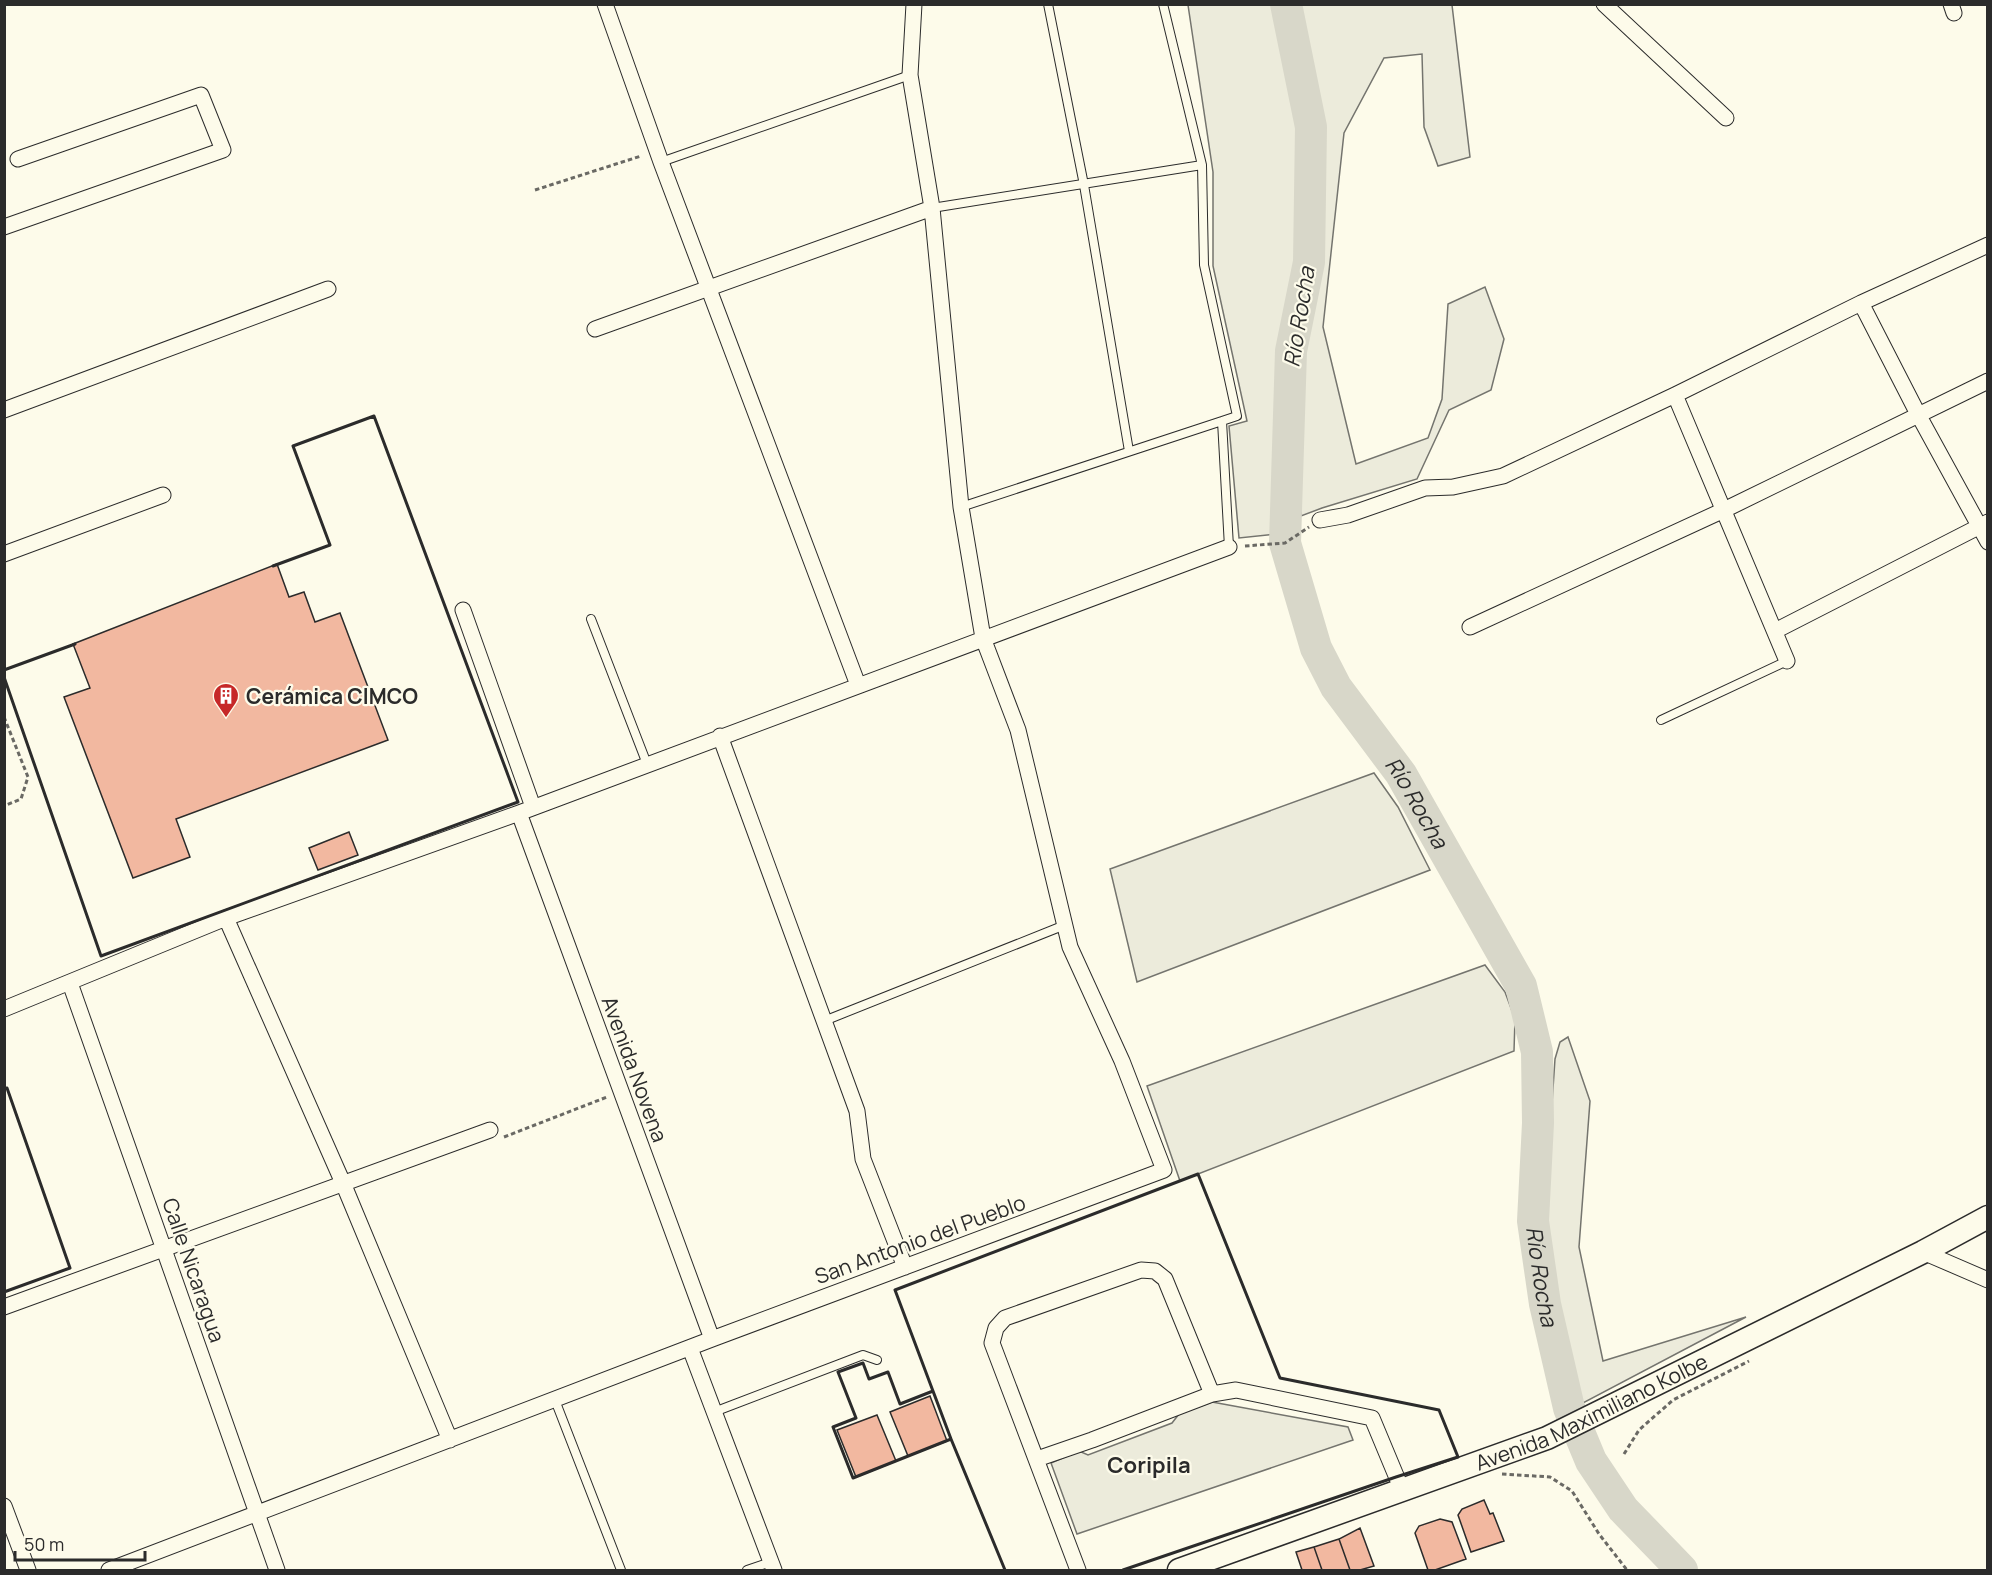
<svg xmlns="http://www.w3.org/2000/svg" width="1992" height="1575" font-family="Manrope,sans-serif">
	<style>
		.green { fill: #ecebdb; stroke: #74746e; stroke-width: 1.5 }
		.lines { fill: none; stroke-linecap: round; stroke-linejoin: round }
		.river { stroke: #d8d7c9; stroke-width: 32 }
		.building { fill: #f2b8a0; stroke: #2b2b2b; stroke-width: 1.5 }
		.service-casing { stroke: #2b2b2b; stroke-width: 10 }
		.minor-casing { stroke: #2b2b2b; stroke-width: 17 }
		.secondary-casing { stroke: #2b2b2b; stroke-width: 25 }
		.path { stroke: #6a6964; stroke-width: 3; stroke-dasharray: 4.5 3; stroke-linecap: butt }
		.service { stroke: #fdfbea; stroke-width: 8 }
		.minor { stroke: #fdfbea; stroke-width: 15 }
		.secondary { stroke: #fdfbea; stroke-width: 22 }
		.wall { stroke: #2b2b2b; stroke-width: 3 }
		.labels { text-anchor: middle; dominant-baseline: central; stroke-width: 4.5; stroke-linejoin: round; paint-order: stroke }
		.poi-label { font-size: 21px; font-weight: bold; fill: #2b2b2b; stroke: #fdfbea; text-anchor: start }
		.street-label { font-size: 21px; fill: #2b2b2b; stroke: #fdfbea }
		.water-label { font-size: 22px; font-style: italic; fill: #2b2b2b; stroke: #fdfbea }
		.neighbourhood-label { font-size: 22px; font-weight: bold; fill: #2b2b2b; stroke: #fdfbea }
	</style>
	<rect width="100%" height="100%" fill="#fdfbea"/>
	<!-- green -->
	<path class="green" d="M 1188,5 L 1279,5 L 1300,125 L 1302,258 L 1282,339 L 1276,534 L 1239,538 L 1229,426 L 1247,421 L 1213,266 L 1213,172 Z
		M 1298,5 L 1452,5 L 1470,157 L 1438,166 L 1424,127 L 1422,54 L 1384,58 L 1344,133 L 1323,327 L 1356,464 L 1428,438 L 1442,399 L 1448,304 L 1485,287 L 1504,339 L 1491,390 L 1449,410 L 1417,479 L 1322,508 L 1301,516 L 1301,417 L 1306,328 L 1320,270 L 1323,131 Z
		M 1374,773 L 1398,807 L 1430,870 L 1137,982 L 1110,869 Z
		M 1485,965 L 1505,992 L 1515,1019 L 1514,1051 L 1180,1181 L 1147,1086 Z
		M 1568,1037 L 1590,1101 L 1579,1247 L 1603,1361 L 1746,1317 L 1583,1403 L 1571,1369 L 1544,1221 L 1555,1059 L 1560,1042 Z
		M 1212,1402 L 1348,1427 L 1353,1440 L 1077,1534 L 1051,1463 L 1079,1451 L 1088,1455 L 1172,1423 L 1179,1414 Z"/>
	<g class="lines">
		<!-- river -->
		<path class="river" id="s1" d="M 1286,4 L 1311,127 L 1309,262 L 1291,351 L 1285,543 L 1316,648 L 1336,687 L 1401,774 L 1521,986 L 1537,1052 L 1538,1123 L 1533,1221 L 1545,1304 L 1569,1408 L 1591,1461 L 1623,1509 L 1682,1570"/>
	</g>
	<!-- building -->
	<path class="building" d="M 277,564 L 289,597 L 304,592 L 315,622 L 340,613 L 388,740 L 176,819 L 190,857 L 133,878 L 64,697 L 90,688 L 73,644 Z
		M 349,832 L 358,855 L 318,870 L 309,848 Z
		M 930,1396 L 947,1441 L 908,1456 L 890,1412 Z
		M 877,1415 L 896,1461 L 856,1477 L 837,1430 Z
		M 1484,1500 L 1490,1514 L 1493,1513 L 1504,1541 L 1471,1552 L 1458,1515 L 1462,1509 Z
		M 1440,1519 L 1452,1522 L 1466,1559 L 1435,1570 L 1428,1570 L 1415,1533 L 1419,1526 Z
		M 1360,1528 L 1374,1566 L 1360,1570 L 1350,1570 L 1339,1539 Z
		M 1339,1539 L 1350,1570 L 1322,1570 L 1314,1547 Z
		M 1314,1547 L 1322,1570 L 1302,1570 L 1296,1552 Z"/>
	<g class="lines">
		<defs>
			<path id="service" d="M 1048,4 L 1084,185 L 1129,451
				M 1163,4 L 1202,165 L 1204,265 L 1237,416 L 1222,421 L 1229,547
				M 661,162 L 910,75
				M 932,208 L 1202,165
				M 961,507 L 1222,421
				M 591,619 L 647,764
				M 1661,720 L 1787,661
				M 824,1021 L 1065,925
				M 555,1400 L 621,1570
				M 714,1412 L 863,1355 L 877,1360
				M 747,1570 L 771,1562"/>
			<path id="minor" d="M 605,4 L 661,162 L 858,685
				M 1604,4 L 1726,118
				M 1951,4 L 1954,13
				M 4,227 L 223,150 L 201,95 L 18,159
				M 1861,303 L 1919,416 L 1988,542
				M 595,329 L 932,208
				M 1675,395 L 1787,661
				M 4,410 L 328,289
				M 1320,520 L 1348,515 L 1425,488 L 1453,487 L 1503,476 L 1675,395 L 1861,303 L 1988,245
				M 4,554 L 163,495
				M 463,610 L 533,807
				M 1470,627 L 1724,510 L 1988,381
				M 1775,631 L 1988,522
				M 720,736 L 857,1111 L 863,1159 L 905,1267
				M 519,813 L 712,1339
				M 226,918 L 343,1183 L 450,1440
				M 70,983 L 277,1570
				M 4,1009 L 226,918 L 519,813 L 1229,547
				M 1923,1252 L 1988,1280
				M 4,1307 L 490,1130
				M 690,1348 L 774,1570
				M 1037,1459 L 1092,1440 L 1212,1394 L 1236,1390 L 1372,1418 L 1402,1490
				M 4,1506 L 28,1570
				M 109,1570 L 712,1339 L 1164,1170 L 1122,1061 L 1070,947 L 1018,730 L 983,638 L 961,507 L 932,208 L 910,75 L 914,4
				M 1078,1570 L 992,1343 L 996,1328 L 1005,1318 L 1141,1270 L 1155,1271 L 1165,1279 L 1212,1394"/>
			<g id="secondary">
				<path id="s2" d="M 1179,1570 L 1547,1438 L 1923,1252 L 1988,1217"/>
			</g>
		</defs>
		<!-- service casing -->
		<use href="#service" class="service-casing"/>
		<!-- minor casing -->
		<use href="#minor" class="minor-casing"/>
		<!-- secondary casing -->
		<use href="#secondary" class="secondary-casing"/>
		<!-- path -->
		<path class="path" d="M 535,190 L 641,156
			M 1245,546 L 1285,543 L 1309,527
			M 4,717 L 28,777 L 21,799 L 4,806
			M 504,1137 L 607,1097
			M 1624,1454 L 1639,1430 L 1673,1400 L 1749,1361
			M 1502,1474 L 1550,1477 L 1572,1491 L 1599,1534 L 1627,1570"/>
		<!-- service -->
		<use href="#service" class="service"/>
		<!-- minor -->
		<use href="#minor" class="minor"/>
		<!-- secondary -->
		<use href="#secondary" class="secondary"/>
		<!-- wall -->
		<path class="wall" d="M 4,670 L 75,644
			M 4,677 L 101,956 L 518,802 L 374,416 L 293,446 L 330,545 L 273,566
			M 4,1089 L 7,1088 L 70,1268 L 4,1292
			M 863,1363 L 869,1379 L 888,1372 L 900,1404 L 933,1391 L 951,1439 L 853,1478 L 833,1427 L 856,1418 L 838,1372 Z
			M 1005,1570 L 951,1439 L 895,1290 L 1198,1174 L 1280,1378 L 1439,1410 L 1458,1457 L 1396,1477 L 1123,1570"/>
	</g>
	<!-- icons -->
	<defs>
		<symbol id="building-pin" viewBox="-11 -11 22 30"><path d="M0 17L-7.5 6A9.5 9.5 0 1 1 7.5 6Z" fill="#c62828" stroke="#fdfbea"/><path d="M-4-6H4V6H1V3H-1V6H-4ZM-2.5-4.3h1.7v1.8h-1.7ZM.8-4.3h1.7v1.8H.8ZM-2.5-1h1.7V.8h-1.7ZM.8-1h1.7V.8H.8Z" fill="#fff"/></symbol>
	</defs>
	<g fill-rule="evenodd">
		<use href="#building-pin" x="211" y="681" width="30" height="40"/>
	</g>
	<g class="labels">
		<!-- poi labels -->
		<g class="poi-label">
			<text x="246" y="696">Cerámica CIMCO</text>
		</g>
		<!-- street labels -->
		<g class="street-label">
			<text transform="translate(635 1069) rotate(70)">Avenida Novena</text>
			<text transform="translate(920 1239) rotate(-20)">San Antonio del Pueblo</text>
			<text transform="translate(194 1270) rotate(71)">Calle Nicaragua</text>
			<text stroke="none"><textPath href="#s2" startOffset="442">Avenida Maximiliano Kolbe</textPath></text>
		</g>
		<!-- water labels -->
		<g class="water-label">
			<text transform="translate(1299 317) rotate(-81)">Río Rocha</text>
			<text stroke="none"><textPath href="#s1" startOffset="838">Río Rocha</textPath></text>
			<text stroke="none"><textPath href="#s1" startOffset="1342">Río Rocha</textPath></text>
		</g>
		<!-- neighbourhood labels -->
		<g class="neighbourhood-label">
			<text x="1149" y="1465">Coripila</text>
		</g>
	</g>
	<!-- border -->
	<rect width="1992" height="1575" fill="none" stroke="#2b2b2b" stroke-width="12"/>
	<!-- scale -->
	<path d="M15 1551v9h130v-9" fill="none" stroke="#2b2b2b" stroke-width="3"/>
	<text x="24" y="1551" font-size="18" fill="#2b2b2b" stroke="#fdfbea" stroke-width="4.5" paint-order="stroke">50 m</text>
</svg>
